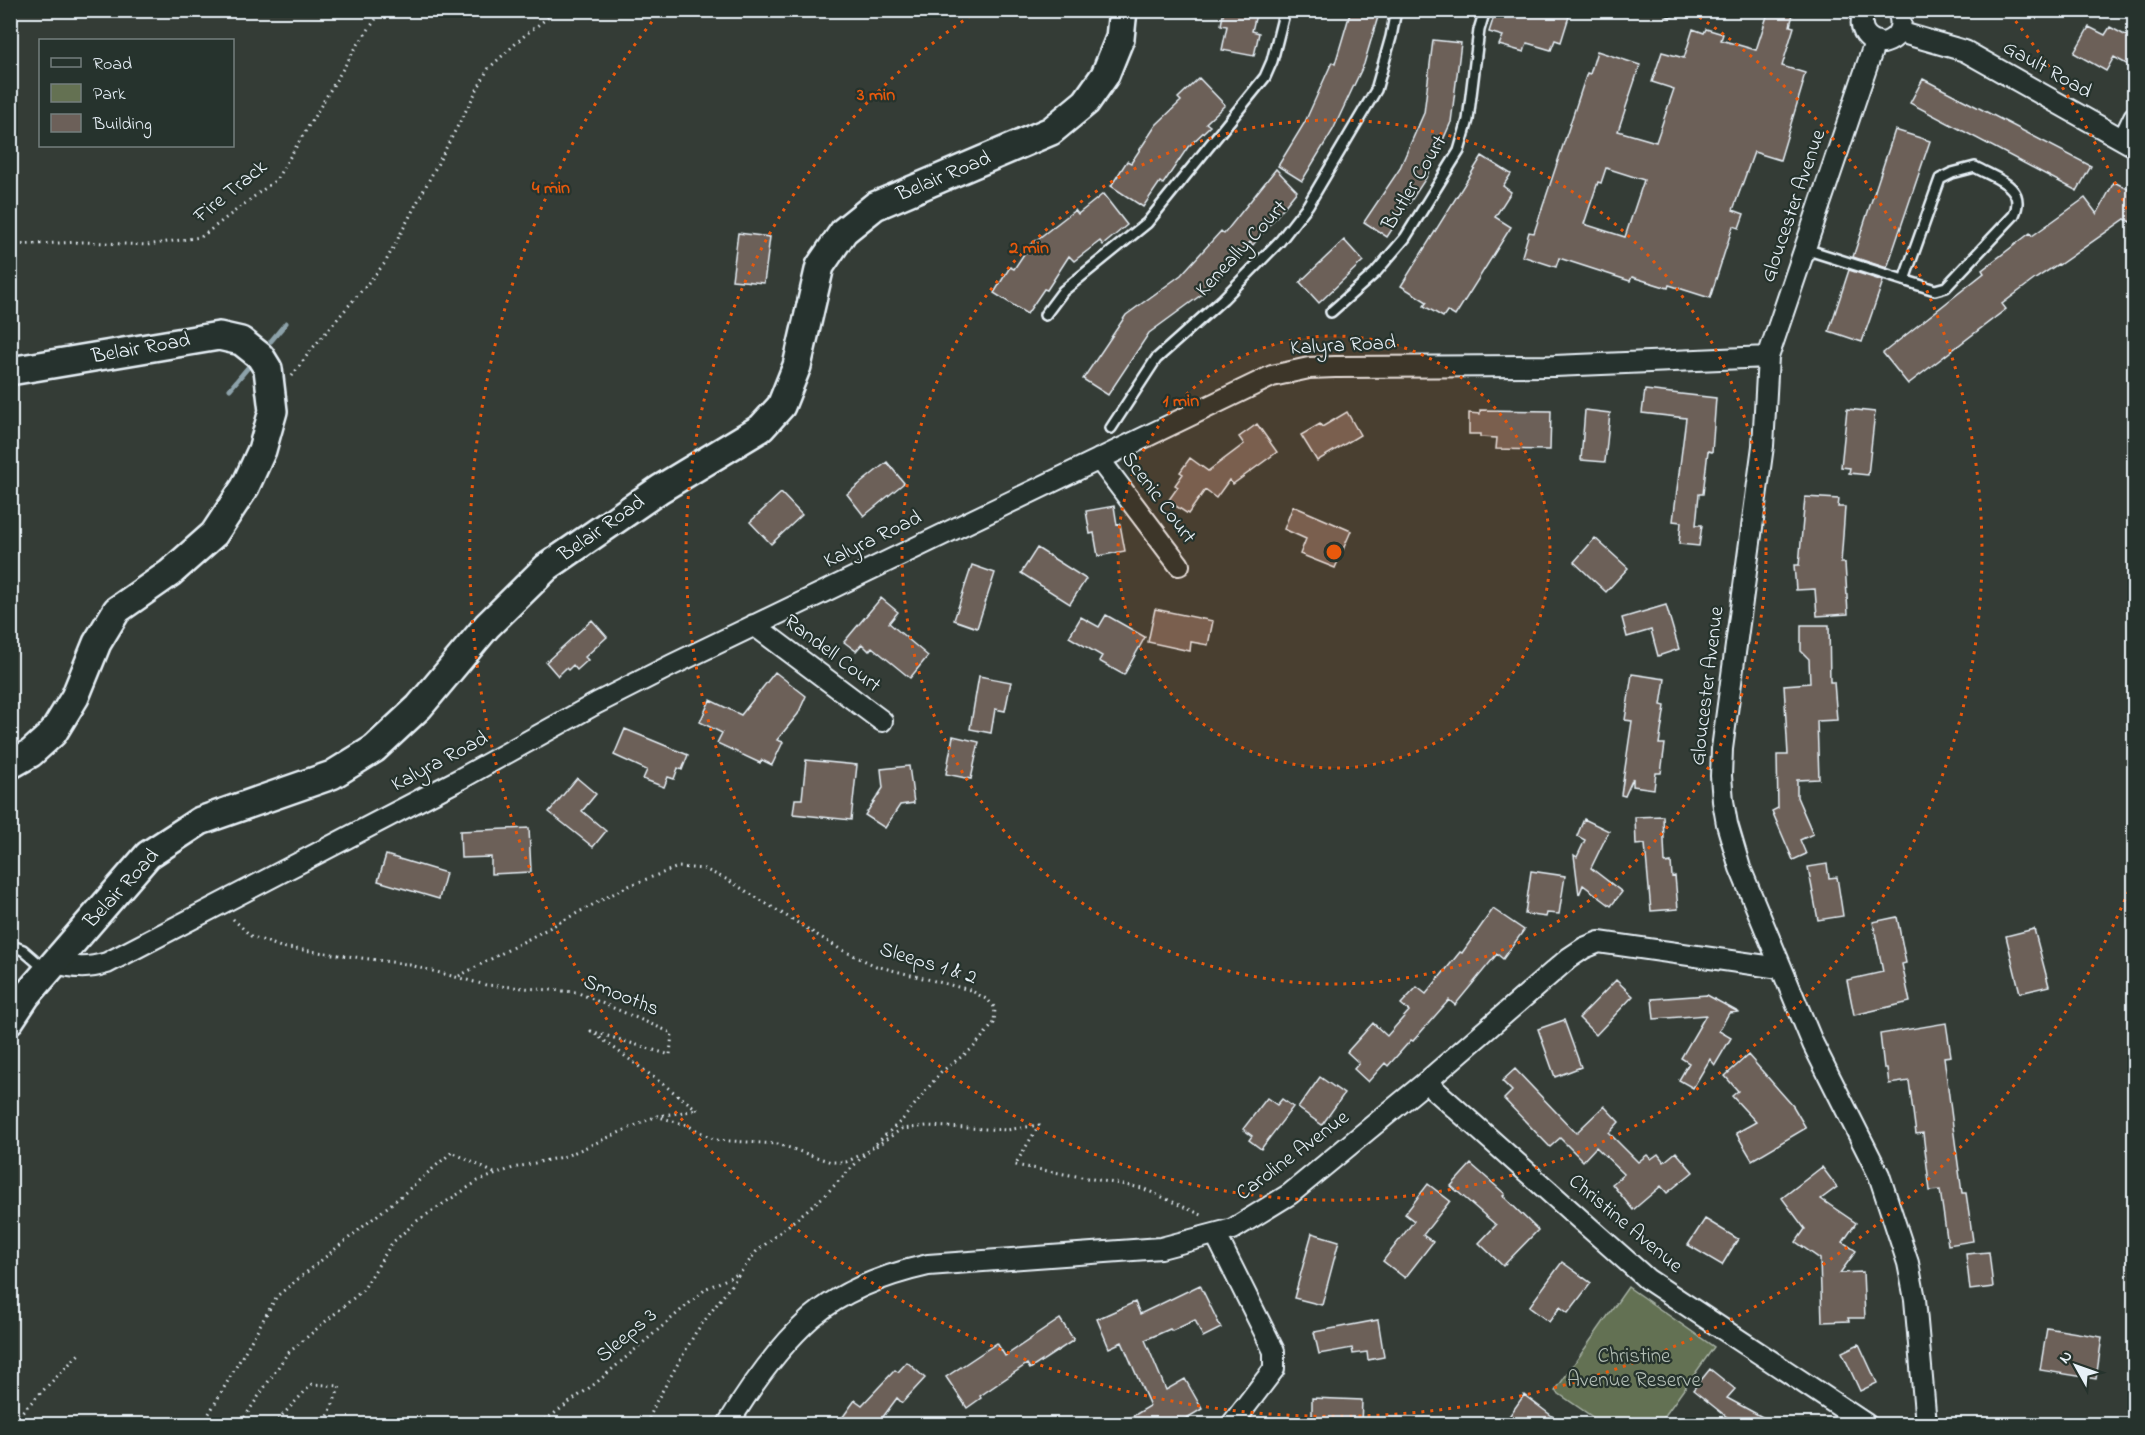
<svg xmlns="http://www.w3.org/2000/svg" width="2145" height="1435" font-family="'Indie Flower',sans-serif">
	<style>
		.green { fill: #647152; stroke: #a6b1a5; stroke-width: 1.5 }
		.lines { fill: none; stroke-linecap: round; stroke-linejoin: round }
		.stream { stroke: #8da2aa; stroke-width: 5 }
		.building { fill: #6c6059; stroke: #e8f1f8; stroke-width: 1.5; fill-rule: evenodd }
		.lane-casing { stroke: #e8f1f8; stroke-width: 14 }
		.street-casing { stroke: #e8f1f8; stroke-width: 24 }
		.secondary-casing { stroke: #e8f1f8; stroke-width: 32 }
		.path { stroke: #e8f1f8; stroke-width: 3; stroke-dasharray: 1.5 4.5; stroke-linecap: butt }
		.lane { stroke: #26332d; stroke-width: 9 }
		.street { stroke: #26332d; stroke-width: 20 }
		.secondary { stroke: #26332d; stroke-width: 27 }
		.ring { fill: none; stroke: #e8590c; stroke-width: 3; stroke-dasharray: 3 6 }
		.labels { text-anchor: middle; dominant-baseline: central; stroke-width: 4.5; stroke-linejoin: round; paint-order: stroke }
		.street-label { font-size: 21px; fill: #e8f1f8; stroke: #26332d }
		.park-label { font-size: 21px; fill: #b3beb6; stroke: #26332d }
		.centre { fill: #e8590c; stroke: #26332d; stroke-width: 3 }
		.ring-label { font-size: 18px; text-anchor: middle; font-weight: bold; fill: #e8590c; stroke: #26332d; stroke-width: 4.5; stroke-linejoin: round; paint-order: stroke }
	</style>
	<rect width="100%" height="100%" fill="#343c36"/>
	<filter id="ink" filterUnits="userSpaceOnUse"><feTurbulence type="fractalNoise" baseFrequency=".0167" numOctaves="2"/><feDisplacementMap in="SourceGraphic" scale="12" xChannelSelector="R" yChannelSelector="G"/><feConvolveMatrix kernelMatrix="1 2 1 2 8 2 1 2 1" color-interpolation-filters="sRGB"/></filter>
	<g filter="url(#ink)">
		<!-- green -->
		<path class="green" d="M 1628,1287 L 1714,1347 L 1659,1424 L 1603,1424 L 1555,1391 Z"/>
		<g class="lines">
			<!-- stream -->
			<path class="stream" d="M 271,341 L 286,323
				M 230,389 L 250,365"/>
		</g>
		<!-- building -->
		<path class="building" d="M 1224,10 L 1257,10 L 1252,31 L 1259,33 L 1254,56 L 1222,50 L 1227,26 L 1221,25 Z
			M 1351,10 L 1380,10 L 1364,64 L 1333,130 L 1302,181 L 1278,166 L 1305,122 L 1332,62 L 1335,64 Z
			M 1496,10 L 1571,10 L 1561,42 L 1555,40 L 1551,50 L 1527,43 L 1524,52 L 1499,45 L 1503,36 L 1489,32 Z
			M 1769,10 L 1794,10 L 1790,26 L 1794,27 L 1782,66 L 1805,73 L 1802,84 L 1803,84 L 1780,160 L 1754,152 L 1733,210 L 1744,214 L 1739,228 L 1733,226 L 1710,298 L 1669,285 L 1668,288 L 1632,277 L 1630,281 L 1559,258 L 1556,267 L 1522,256 L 1529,232 L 1534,233 L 1587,73 L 1590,74 L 1597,51 L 1640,65 L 1618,131 L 1656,142 L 1674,89 L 1652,82 L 1662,52 L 1684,58 L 1693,29 L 1704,33 L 1706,29 L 1723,34 L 1721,40 L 1756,50 ZM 1606,168 L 1644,180 L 1625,237 L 1584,224 L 1598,182 L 1601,183 Z
			M 2089,27 L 2105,35 L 2110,27 L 2134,40 L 2134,57 L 2130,66 L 2114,57 L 2106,71 L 2074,53 Z
			M 1433,40 L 1461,43 L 1451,122 L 1426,178 L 1387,237 L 1364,222 L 1399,170 L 1424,113 Z
			M 1199,78 L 1225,105 L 1206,123 L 1210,126 L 1188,147 L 1163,184 L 1160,182 L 1143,207 L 1111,186 L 1127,161 L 1131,163 L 1156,125 L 1181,101 L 1178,98 Z
			M 1923,79 L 2091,166 L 2077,191 L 1910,103 Z
			M 1895,130 L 1930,141 L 1887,268 L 1853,257 Z
			M 1482,156 L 1511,174 L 1503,186 L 1511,192 L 1495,217 L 1511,227 L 1455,316 L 1447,311 L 1443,317 L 1424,306 L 1427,302 L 1401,286 Z
			M 1276,169 L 1297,191 L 1253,245 L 1250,242 L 1201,295 L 1149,333 L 1108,395 L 1083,379 L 1126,315 L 1181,275 L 1221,231 L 1224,234 Z
			M 2114,182 L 2134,192 L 2134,224 L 2125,219 L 2059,265 L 2058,264 L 2035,279 L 2002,304 L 2006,309 L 1908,384 L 1883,353 L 1984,273 L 1982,270 L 2030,233 L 2032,236 L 2085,198 L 2097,214 Z
			M 1103,194 L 1127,225 L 1103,245 L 1100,241 L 1074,261 L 1069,256 L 1047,290 L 1044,289 L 1027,314 L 994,293 L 1010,267 L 1014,269 L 1030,245 L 1075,210 L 1078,214 Z
			M 738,233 L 770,237 L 764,283 L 732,280 Z
			M 1344,240 L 1363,261 L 1319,303 L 1300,282 Z
			M 1849,270 L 1883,281 L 1862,342 L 1829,331 Z
			M 1645,390 L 1716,398 L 1712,452 L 1708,451 L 1703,494 L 1699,494 L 1696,525 L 1702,525 L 1699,546 L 1679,544 L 1681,522 L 1673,521 L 1686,418 L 1642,413 Z
			M 1847,409 L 1875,412 L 1868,475 L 1849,473 L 1850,468 L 1841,467 Z
			M 1480,410 L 1551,411 L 1550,450 L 1496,449 L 1497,438 L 1480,437 L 1480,434 L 1469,434 L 1469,413 L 1480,414 Z
			M 1585,410 L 1610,413 L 1605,462 L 1581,460 Z
			M 1347,412 L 1360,435 L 1317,461 L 1301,435 L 1320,424 L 1322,427 Z
			M 1257,424 L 1277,452 L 1233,484 L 1229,480 L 1216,498 L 1205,490 L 1188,514 L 1168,501 L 1178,487 L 1175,485 L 1183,474 L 1180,472 L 1190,458 L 1208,471 L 1244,444 L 1239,437 Z
			M 887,462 L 904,483 L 864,516 L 847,494 Z
			M 781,493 L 802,515 L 771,544 L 750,522 Z
			M 1805,497 L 1839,499 L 1838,507 L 1845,507 L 1841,563 L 1845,563 L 1848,614 L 1817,616 L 1815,589 L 1796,590 L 1794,565 L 1799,565 Z
			M 1114,506 L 1117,525 L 1120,524 L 1125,551 L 1098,556 L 1094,533 L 1090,534 L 1086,511 Z
			M 1293,506 L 1351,531 L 1335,568 L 1300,554 L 1306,539 L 1284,529 Z
			M 1595,538 L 1628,568 L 1606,592 L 1574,562 Z
			M 1037,548 L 1086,579 L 1070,604 L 1021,573 Z
			M 972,565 L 995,573 L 977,628 L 954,620 Z
			M 881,598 L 898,612 L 889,623 L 928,656 L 910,678 L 872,647 L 869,651 L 862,644 L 856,651 L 844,642 Z
			M 1666,605 L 1679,649 L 1658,656 L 1651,630 L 1627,637 L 1622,618 Z
			M 1155,609 L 1213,621 L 1208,645 L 1191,642 L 1190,651 L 1148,642 Z
			M 1106,615 L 1145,637 L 1124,675 L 1099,661 L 1102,656 L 1069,637 L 1081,617 L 1099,627 Z
			M 592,620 L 607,637 L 585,657 L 588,660 L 577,670 L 573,665 L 568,670 L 566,668 L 558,676 L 546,662 Z
			M 1801,625 L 1829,625 L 1830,682 L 1834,682 L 1837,720 L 1817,721 L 1819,779 L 1797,780 L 1797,797 L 1813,834 L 1800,840 L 1806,854 L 1793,860 L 1772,811 L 1778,808 L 1777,755 L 1788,755 L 1784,685 L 1810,683 L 1809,659 L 1801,651 Z
			M 775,672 L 806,696 L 798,714 L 777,740 L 783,742 L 772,765 L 762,760 L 760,763 L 717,743 L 722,733 L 700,722 L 710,700 L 741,715 Z
			M 1632,674 L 1665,679 L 1661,705 L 1665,706 L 1659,744 L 1665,744 L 1661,773 L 1656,773 L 1654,789 L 1633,786 L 1633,778 L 1625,796 L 1621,795 L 1632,721 L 1625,720 Z
			M 979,676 L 1011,682 L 1005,711 L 995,709 L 991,733 L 970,729 Z
			M 625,729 L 688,755 L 682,770 L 678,768 L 674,779 L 668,777 L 664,787 L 643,779 L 647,770 L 614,755 Z
			M 953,736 L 979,742 L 971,779 L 946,774 Z
			M 806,760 L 857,765 L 851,820 L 793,814 L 795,799 L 802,799 Z
			M 909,766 L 914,803 L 900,805 L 885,828 L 865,815 L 883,788 L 881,769 Z
			M 577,778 L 596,794 L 582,811 L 606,831 L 593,847 L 549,812 Z
			M 1663,816 L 1665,863 L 1671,862 L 1672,877 L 1675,876 L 1678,909 L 1651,911 L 1645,844 L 1636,845 L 1635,817 Z
			M 1584,819 L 1609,831 L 1591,868 L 1622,892 L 1611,906 L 1583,885 L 1579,895 L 1574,855 L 1577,857 L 1585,840 L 1577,836 Z
			M 529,828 L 531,872 L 491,874 L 491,857 L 461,858 L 460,831 Z
			M 386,855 L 446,873 L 439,899 L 378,881 Z
			M 1827,864 L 1829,878 L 1837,877 L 1843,916 L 1818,920 L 1808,867 Z
			M 1531,871 L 1565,876 L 1559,914 L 1547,913 L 1546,917 L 1525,914 Z
			M 1493,909 L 1524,930 L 1503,959 L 1497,954 L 1455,1005 L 1449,1000 L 1413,1041 L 1411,1040 L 1388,1066 L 1385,1063 L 1368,1082 L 1354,1069 L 1359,1063 L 1347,1052 L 1373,1023 L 1387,1036 L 1409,1011 L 1401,1004 L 1417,987 L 1426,994 L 1460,952 L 1462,953 Z
			M 1897,917 L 1906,963 L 1902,964 L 1910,1002 L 1854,1015 L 1847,980 L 1883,972 L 1873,922 Z
			M 2034,929 L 2049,986 L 2020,993 L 2006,936 Z
			M 1616,980 L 1633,996 L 1596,1035 L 1579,1018 Z
			M 1707,995 L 1738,1012 L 1729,1013 L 1719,1031 L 1731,1038 L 1715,1065 L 1710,1059 L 1693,1088 L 1679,1080 L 1689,1063 L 1681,1058 L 1706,1015 L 1654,1019 L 1652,999 Z
			M 1564,1020 L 1581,1067 L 1555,1077 L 1538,1029 Z
			M 1946,1023 L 1951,1056 L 1944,1057 L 1954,1134 L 1962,1193 L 1966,1193 L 1973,1241 L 1948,1245 L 1940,1190 L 1930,1191 L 1923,1133 L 1916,1134 L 1909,1081 L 1889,1084 L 1887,1068 L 1884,1068 L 1880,1034 Z
			M 1748,1055 L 1793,1106 L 1806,1128 L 1752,1160 L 1736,1133 L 1756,1122 L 1732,1096 L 1738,1091 L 1725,1076 Z
			M 1515,1069 L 1576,1133 L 1604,1106 L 1619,1122 L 1609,1133 L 1638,1162 L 1647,1155 L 1651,1159 L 1658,1154 L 1664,1162 L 1676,1152 L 1693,1172 L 1667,1193 L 1661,1186 L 1633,1210 L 1612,1184 L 1624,1174 L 1596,1147 L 1583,1161 L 1560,1138 L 1550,1147 L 1504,1099 L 1512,1091 L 1502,1081 Z
			M 1320,1077 L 1344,1094 L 1322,1125 L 1298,1108 Z
			M 1267,1098 L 1277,1105 L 1282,1099 L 1293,1107 L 1261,1149 L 1249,1140 L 1252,1136 L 1243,1129 Z
			M 1471,1164 L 1505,1194 L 1503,1196 L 1538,1230 L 1503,1266 L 1479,1243 L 1496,1225 L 1451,1186 Z
			M 1822,1167 L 1837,1187 L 1821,1199 L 1856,1223 L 1843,1242 L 1856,1251 L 1840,1273 L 1863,1272 L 1865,1318 L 1848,1318 L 1849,1321 L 1822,1322 L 1820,1259 L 1796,1242 L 1805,1229 L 1782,1198 Z
			M 1428,1184 L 1450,1201 L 1423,1235 L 1433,1242 L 1405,1278 L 1383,1261 L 1414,1221 L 1405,1214 Z
			M 1705,1219 L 1738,1239 L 1722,1265 L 1688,1245 Z
			M 1312,1233 L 1339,1241 L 1322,1305 L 1294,1298 Z
			M 1989,1252 L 1993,1287 L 1970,1290 L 1966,1254 Z
			M 1562,1262 L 1591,1283 L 1568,1313 L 1560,1307 L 1549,1322 L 1529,1307 Z
			M 1200,1285 L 1221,1328 L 1203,1337 L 1195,1320 L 1172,1331 L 1170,1329 L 1145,1340 L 1166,1390 L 1185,1379 L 1202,1409 L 1175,1425 L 1118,1425 L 1150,1406 L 1122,1342 L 1109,1348 L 1097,1319 L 1135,1302 L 1140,1314 Z
			M 1060,1319 L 1074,1340 L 1030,1369 L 1027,1364 L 980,1396 L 981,1398 L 967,1408 L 946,1377 L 997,1343 L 1005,1356 Z
			M 1378,1320 L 1384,1357 L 1368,1360 L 1367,1352 L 1353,1354 L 1352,1348 L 1319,1354 L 1314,1332 Z
			M 2047,1328 L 2102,1337 L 2096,1379 L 2040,1370 Z
			M 1859,1344 L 1877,1383 L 1860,1391 L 1842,1352 Z
			M 907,1362 L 925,1378 L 902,1403 L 897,1398 L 877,1425 L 837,1425 L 855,1400 L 862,1405 L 895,1370 L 898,1372 Z
			M 1710,1369 L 1735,1389 L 1727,1398 L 1777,1425 L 1737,1425 L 1693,1390 Z
			M 1524,1395 L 1564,1425 L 1503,1425 Z
			M 1312,1398 L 1362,1400 L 1361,1425 L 1312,1423 Z"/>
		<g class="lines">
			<defs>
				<path id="lane" d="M 1671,11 L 1671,10
					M 1805,249 L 1935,290 L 1946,287 L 2014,215 C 2027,186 1996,179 1975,167 L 1952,173 L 1940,179 L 1904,280
					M 1331,312 L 1375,273 L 1405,238 L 1459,151 L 1468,120 L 1479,30 L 1485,10
					M 1045,315 L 1063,291 L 1147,223 L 1265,77 L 1272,61 L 1285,10
					M 1111,428 L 1156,359 L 1223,299 L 1280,241 L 1308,205 L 1376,90 L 1391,37 L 1396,10
					M 10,945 L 23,950 L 45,969"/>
				<path id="street" d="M 1866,10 C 1856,26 1865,41 1883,43 C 1899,39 1905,25 1897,10
					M 1899,32 L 1965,51 L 2134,146
					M 1875,42 L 1768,357 L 1763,446 L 1722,749 L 1721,776 L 1723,801 L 1727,824 L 1740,868 L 1813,1044 L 1879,1175 L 1908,1263 L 1915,1299 L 1926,1424
					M 2123,140 L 2134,117
					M 1099,459 L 1179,565
					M 754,625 L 882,721
					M 55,963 C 75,968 87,969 107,963 L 460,779 L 597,703 L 672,665 L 1272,376 L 1309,368 L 1335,367 L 1554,366 L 1768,357
					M 1426,1082 L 1647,1279 L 1866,1424
					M 1216,1235 L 1274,1351 L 1274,1369 L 1232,1424
					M 728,1424 C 751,1386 778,1347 812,1317 C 844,1290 888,1274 928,1265 L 1161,1248 L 1233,1229 L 1290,1194 L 1426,1082 L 1569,958 L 1584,948 L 1599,942 L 1780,968"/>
				<path id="secondary" d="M 10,371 L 219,336 L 241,341 L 260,356 L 268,369 L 273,411 L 262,450 L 245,487 L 214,534 L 170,573 L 117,610 L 97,643 L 75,697 L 53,733 L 31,753 L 10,765
					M 10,1020 L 26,996 L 148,855 L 200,821 L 332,775 L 374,749 L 419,707 L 487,626 L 547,567 L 660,489 L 761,428 L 781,406 L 797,366 L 820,266 L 844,231 L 875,206 L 1051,131 L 1086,102 L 1105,75 L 1120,38 L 1123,10"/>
			</defs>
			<!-- lane casing -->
			<use href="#lane" class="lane-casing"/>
			<!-- street casing -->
			<use href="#street" class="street-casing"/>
			<!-- secondary casing -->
			<use href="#secondary" class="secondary-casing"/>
			<!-- path -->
			<path class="path" d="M 10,245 L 83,242 L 147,245 L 201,237 L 276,180 L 355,49 L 382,10
				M 292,376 L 311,350 L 385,263 L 488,69 L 525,35 L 558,10
				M 233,919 L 251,936 L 281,947 L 406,964 L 486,985 L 576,992 L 672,1033 L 670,1055 L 591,1031 L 698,1110 L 657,1116 L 566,1156 L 513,1168 L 478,1181 L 417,1221 L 392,1243 L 363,1290 L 287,1354 L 240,1424
				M 459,976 L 626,887 L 678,867 L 704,869 L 728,880 L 840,949 L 876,966 L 970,990 L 988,1000 L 995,1008 L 994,1023 L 973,1048 L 941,1072 L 903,1119 L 867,1152 L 846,1162 L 831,1162 L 778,1144 L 715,1140 L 687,1125 L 659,1117
				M 876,1146 L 902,1129 L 927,1126 L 1007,1130 L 1039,1125 L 1015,1165 L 1142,1188 L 1204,1216
				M 10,1424 L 81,1352
				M 203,1424 L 277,1296 L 401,1196 L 452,1152 L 496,1174
				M 274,1424 L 312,1384 L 340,1386 L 325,1424
				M 533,1424 L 548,1418 L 596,1383 L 707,1288 L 740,1273
				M 647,1424 L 656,1402 L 696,1332 L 756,1252 L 824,1196 L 865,1154"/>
			<!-- lane -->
			<use href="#lane" class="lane"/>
			<!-- street -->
			<use href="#street" class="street"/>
			<!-- secondary -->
			<use href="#secondary" class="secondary"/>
		</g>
	</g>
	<!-- distance rings -->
	<circle cx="1334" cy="552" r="216" fill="#e8590c" fill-opacity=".12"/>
	<g class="ring">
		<circle cx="1334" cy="552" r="216"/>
		<circle cx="1334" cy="552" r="432"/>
		<path d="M1692 12A648 648 0 1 1 976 12"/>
		<path d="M2132 883A864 864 0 1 1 658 14M2010 14A864 864 0 0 1 2132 221"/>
	</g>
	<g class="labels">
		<!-- street labels -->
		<g class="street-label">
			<text transform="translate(2047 70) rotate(29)">Gault Road</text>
			<text transform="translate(944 177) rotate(-23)">Belair Road</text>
			<text transform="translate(1415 183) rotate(-59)">Butler Court</text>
			<text transform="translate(231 192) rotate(-39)">Fire Track</text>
			<text transform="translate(1794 206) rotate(-71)">Gloucester Avenue</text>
			<text transform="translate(1242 249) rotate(-47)">Keneally Court</text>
			<text transform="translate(1343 346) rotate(-3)">Kalyra Road</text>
			<text transform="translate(141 349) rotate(-10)">Belair Road</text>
			<text transform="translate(1158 498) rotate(53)">Scenic Court</text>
			<text transform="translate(602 529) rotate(-35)">Belair Road</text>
			<text transform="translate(873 540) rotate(-26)">Kalyra Road</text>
			<text transform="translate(832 654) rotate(37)">Randell Court</text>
			<text transform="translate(1708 686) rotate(-83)">Gloucester Avenue</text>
			<text transform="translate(440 762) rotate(-28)">Kalyra Road</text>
			<text transform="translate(122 889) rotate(-47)">Belair Road</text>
			<text transform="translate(928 964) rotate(17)">Sleeps 1 &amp; 2</text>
			<text transform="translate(621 996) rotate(22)">Smooths</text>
			<text transform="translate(1293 1156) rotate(-37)">Caroline Avenue</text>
			<text transform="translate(1625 1224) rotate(40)">Christine Avenue</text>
			<text transform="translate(627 1336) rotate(-40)">Sleeps 3</text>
		</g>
		<!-- park labels -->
		<g class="park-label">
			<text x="1634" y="1357">Christine<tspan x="1634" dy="24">Avenue Reserve</tspan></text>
		</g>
	</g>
	<circle cx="1334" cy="552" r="9" class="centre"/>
	<g class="ring-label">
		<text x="876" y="100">3 min</text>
		<text x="551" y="193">4 min</text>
		<text x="1029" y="253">2 min</text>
		<text x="1181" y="406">1 min</text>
	</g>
	<!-- margin -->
	<rect width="2145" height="1435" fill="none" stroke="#26332d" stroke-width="36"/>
	<rect x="18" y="18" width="2109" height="1399" fill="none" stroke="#e8f1f8" stroke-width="2" filter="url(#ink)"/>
	<!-- legend -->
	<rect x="39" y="39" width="195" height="108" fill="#26332d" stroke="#747f7e" stroke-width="1.5"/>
	<rect x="51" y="58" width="30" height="9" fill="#26332d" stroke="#747f7e" stroke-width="1.5"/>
	<text x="93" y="69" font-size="18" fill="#e8f1f8">Road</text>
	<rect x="51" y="84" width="30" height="18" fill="#647152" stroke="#747f7e" stroke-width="1.5"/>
	<text x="93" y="99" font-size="18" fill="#e8f1f8">Park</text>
	<rect x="51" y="114" width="30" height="18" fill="#6c6059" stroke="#747f7e" stroke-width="1.5"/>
	<text x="93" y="129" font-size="18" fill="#e8f1f8">Building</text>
	<!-- north arrow -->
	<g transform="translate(2076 1366) rotate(310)" stroke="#26332d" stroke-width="4.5" paint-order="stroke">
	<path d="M0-4.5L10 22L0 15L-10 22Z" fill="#e8f1f8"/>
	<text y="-9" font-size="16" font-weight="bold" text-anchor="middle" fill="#e8f1f8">N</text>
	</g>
</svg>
